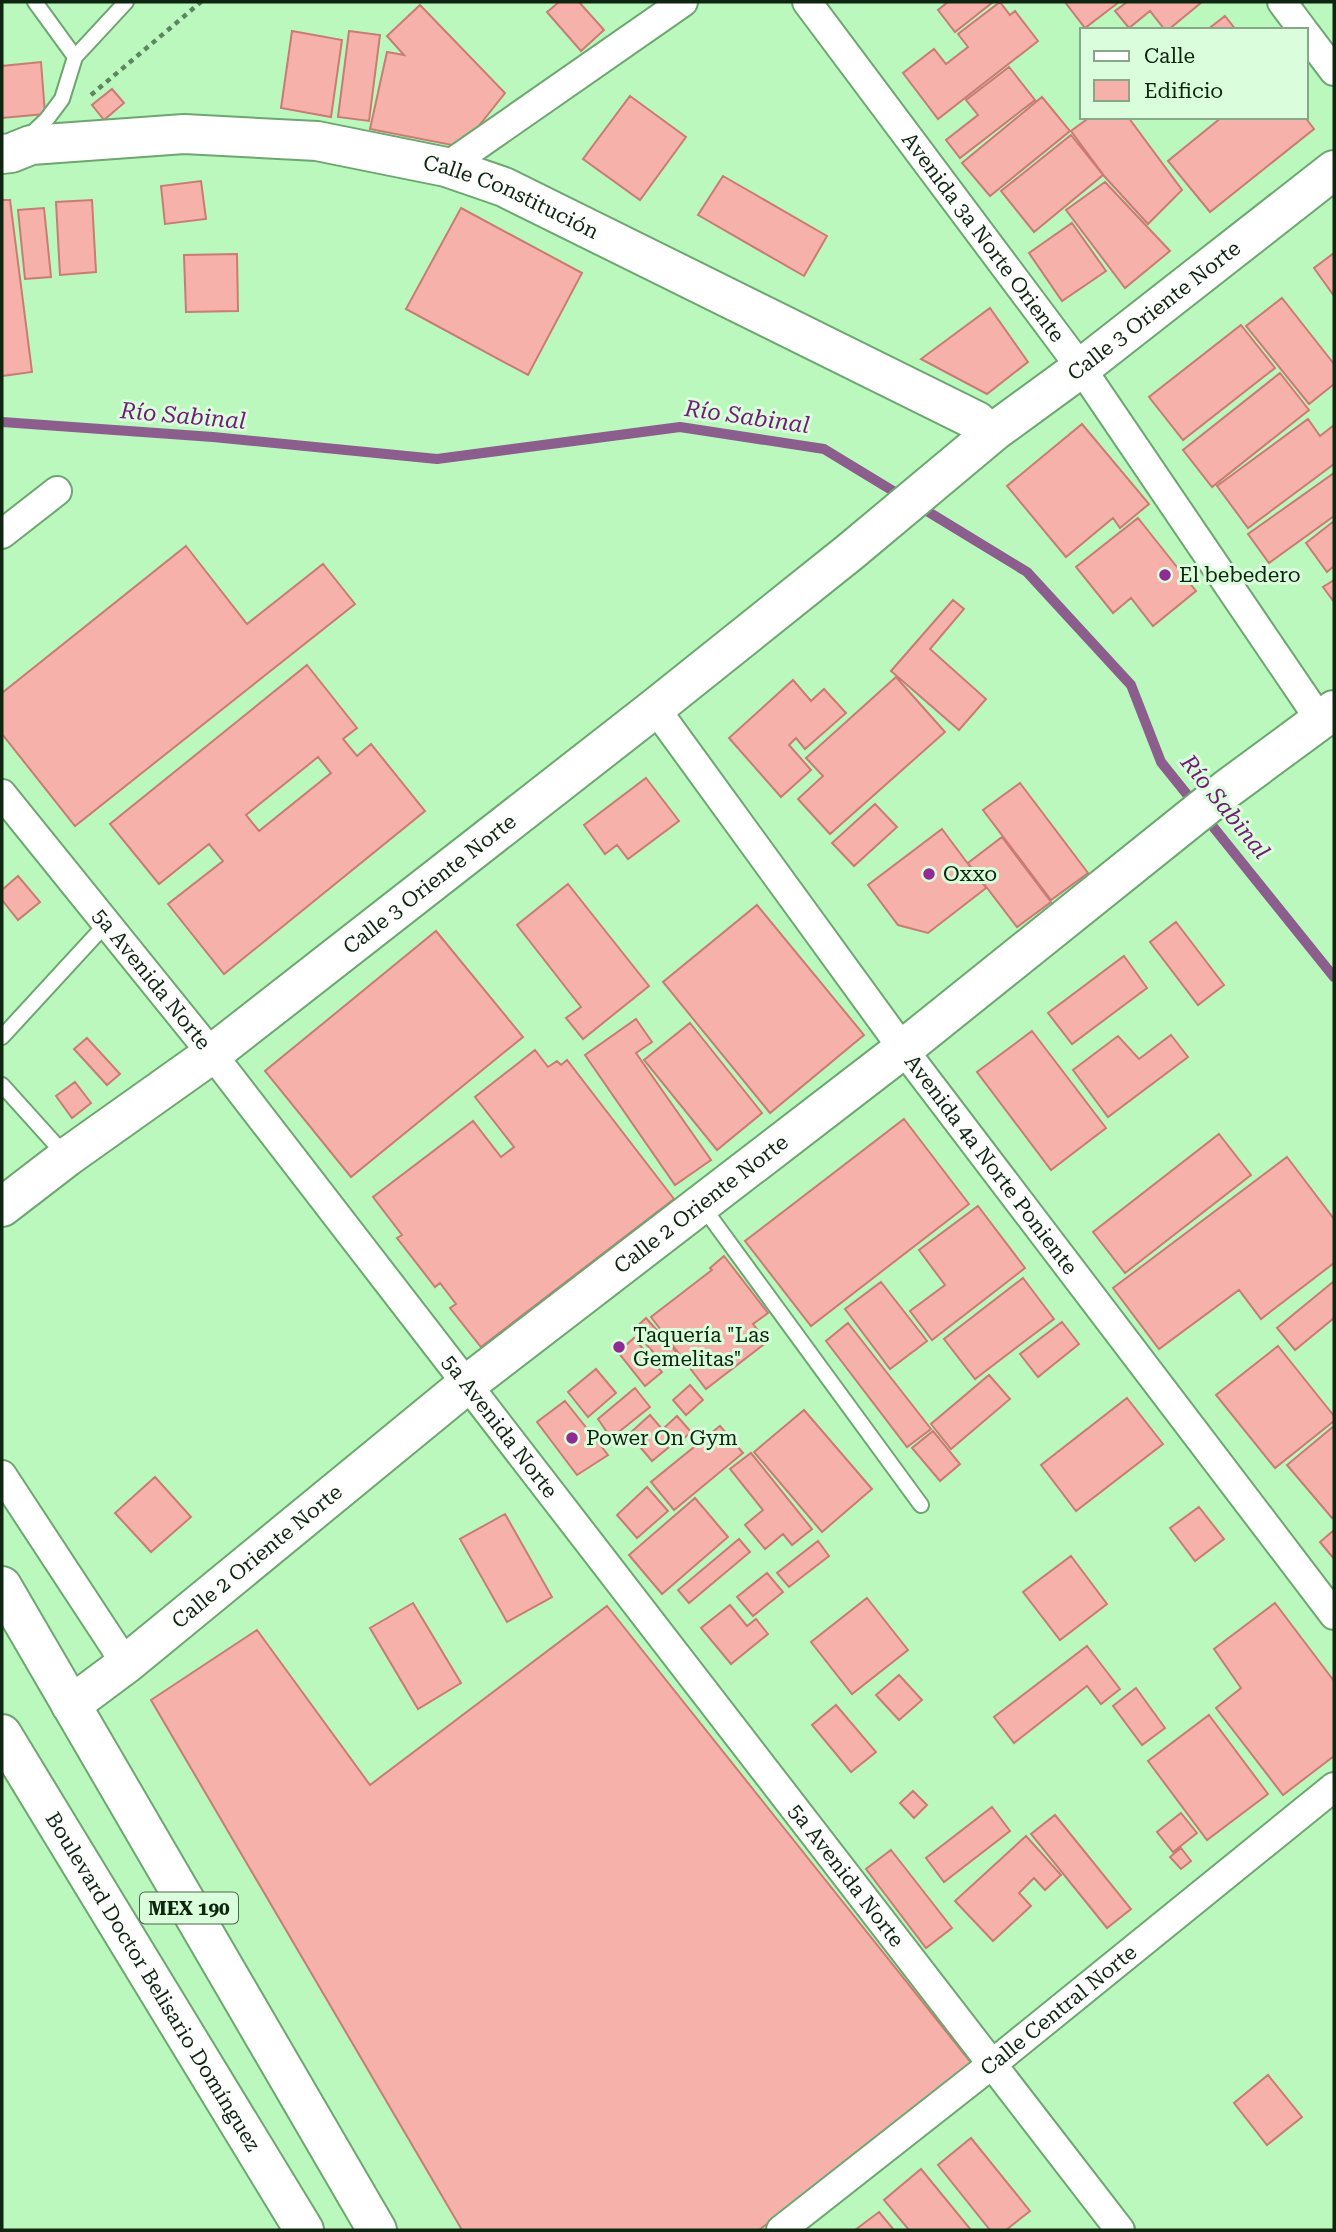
<svg xmlns="http://www.w3.org/2000/svg" width="1336" height="2232" font-family="'Roboto Serif',serif">
	<style>
		.lines { fill: none; stroke-linecap: round; stroke-linejoin: round }
		.stream { stroke: #8b5e8d; stroke-width: 10 }
		.building { fill: #f6b2aa; stroke: #c97b74; stroke-width: 2; fill-rule: evenodd }
		.lane-casing { stroke: #6da670; stroke-width: 18 }
		.street-casing { stroke: #6da670; stroke-width: 32 }
		.secondary-casing { stroke: #6da670; stroke-width: 42 }
		.primary-casing { stroke: #6da670; stroke-width: 42 }
		.path { stroke: #5d855f; stroke-width: 4.5; stroke-dasharray: 5 5; stroke-linecap: butt }
		.lane { stroke: #fff; stroke-width: 14 }
		.street { stroke: #fff; stroke-width: 28 }
		.secondary { stroke: #fff; stroke-width: 38 }
		.primary { stroke: #fff; stroke-width: 38 }
		.poi-dot { fill: #8f2c94; stroke: #dafedb; stroke-width: 2.5 }
		.labels { text-anchor: middle; dominant-baseline: central; stroke-width: 6; stroke-linejoin: round; paint-order: stroke }
		.shield { fill: #dafedb; stroke: #4b664d; stroke-width: 2 }
		.shield-label { font-size: 19px; font-weight: bold; fill: #0e2510 }
		.street-label { font-size: 21px; fill: #0e2510; stroke: #dafedb }
		.poi-label { font-size: 21px; fill: #0e2510; stroke: #dafedb; text-anchor: start }
		.water-label { font-size: 23px; font-style: italic; fill: #731a78; stroke: #dafedb }
	</style>
	<rect width="100%" height="100%" fill="#bbf8bd"/>
	<g class="lines">
		<!-- stream -->
		<path class="stream" d="M 2,422 L 213,437 L 437,459 L 680,427 L 824,449 L 903,497
			M 917,505 L 1027,572 L 1131,685 L 1161,762 L 1334,977"/>
	</g>
	<!-- building -->
	<path class="building" d="M 559,2 L 579,2 L 604,30 L 581,51 L 547,12 Z
		M 948,2 L 993,2 L 955,32 L 938,10 Z
		M 1000,2 L 1010,15 L 1015,11 L 1038,41 L 938,119 L 903,73 L 934,49 L 946,64 L 968,47 L 958,34 Z
		M 1065,2 L 1119,2 L 1085,28 Z
		M 1127,2 L 1202,2 L 1168,30 L 1165,30 L 1150,11 L 1129,28 L 1115,11 Z
		M 420,5 L 505,93 L 462,147 L 370,129 L 387,52 L 404,55 L 387,36 Z
		M 1225,16 L 1236,30 L 1207,30 Z
		M 292,31 L 342,40 L 331,117 L 281,108 Z
		M 349,31 L 380,35 L 369,121 L 338,117 Z
		M 41,62 L 45,114 L 2,118 L 2,66 Z
		M 1009,67 L 1035,100 L 960,158 L 946,140 L 978,115 L 966,100 Z
		M 112,89 L 124,103 L 104,120 L 92,105 Z
		M 630,96 L 686,137 L 640,200 L 583,159 Z
		M 1042,97 L 1070,131 L 990,196 L 962,163 Z
		M 1090,117 L 1128,117 L 1182,190 L 1148,224 L 1105,177 L 1071,131 Z
		M 1222,117 L 1305,117 L 1314,129 L 1210,212 L 1168,161 Z
		M 1071,135 L 1103,175 L 1034,232 L 1001,191 Z
		M 723,176 L 827,236 L 804,276 L 698,215 Z
		M 201,181 L 206,219 L 165,224 L 161,186 Z
		M 1105,182 L 1170,251 L 1125,288 L 1066,210 Z
		M 2,200 L 10,200 L 32,372 L 2,376 Z
		M 92,200 L 96,272 L 60,275 L 56,202 Z
		M 44,208 L 51,277 L 25,279 L 18,210 Z
		M 461,208 L 582,273 L 528,375 L 406,309 Z
		M 1072,223 L 1106,271 L 1062,301 L 1029,253 Z
		M 1334,253 L 1334,296 L 1314,268 Z
		M 237,254 L 238,311 L 186,312 L 184,255 Z
		M 1282,298 L 1334,364 L 1334,384 L 1309,404 L 1246,326 Z
		M 990,308 L 1028,362 L 987,394 L 921,359 Z
		M 1241,325 L 1275,368 L 1183,440 L 1149,397 Z
		M 1280,373 L 1309,410 L 1212,487 L 1183,450 Z
		M 1308,419 L 1320,436 L 1334,425 L 1334,464 L 1248,528 L 1217,486 Z
		M 1082,424 L 1149,504 L 1120,528 L 1113,518 L 1066,557 L 1007,486 Z
		M 1334,473 L 1334,516 L 1269,563 L 1248,534 Z
		M 1138,518 L 1196,591 L 1153,626 L 1131,598 L 1113,613 L 1076,567 Z
		M 1334,521 L 1334,566 L 1327,572 L 1306,543 Z
		M 186,546 L 247,624 L 323,564 L 355,604 L 75,826 L 2,734 L 2,693 Z
		M 1334,580 L 1334,602 L 1323,587 Z
		M 953,600 L 964,609 L 930,649 L 986,699 L 959,730 L 891,671 Z
		M 307,665 L 357,728 L 343,739 L 357,756 L 371,744 L 425,811 L 224,974 L 168,904 L 223,861 L 209,844 L 159,884 L 110,824 ZM 318,757 L 331,773 L 259,831 L 246,815 Z
		M 896,677 L 945,732 L 830,834 L 798,799 L 823,776 L 806,758 Z
		M 793,680 L 811,701 L 824,689 L 846,713 L 805,749 L 796,738 L 789,745 L 811,770 L 781,797 L 729,738 Z
		M 646,778 L 679,821 L 628,859 L 617,845 L 605,854 L 584,825 Z
		M 1020,783 L 1088,873 L 1051,900 L 983,810 Z
		M 875,804 L 897,827 L 854,866 L 832,843 Z
		M 942,829 L 986,888 L 928,933 L 898,925 L 868,885 Z
		M 1002,837 L 1051,902 L 1017,927 L 968,863 Z
		M 18,876 L 40,902 L 18,920 L 2,900 L 2,890 Z
		M 568,884 L 649,986 L 583,1039 L 566,1018 L 581,1007 L 517,925 Z
		M 757,905 L 864,1035 L 770,1113 L 663,982 Z
		M 1176,922 L 1224,985 L 1198,1005 L 1150,942 Z
		M 436,931 L 523,1037 L 351,1177 L 265,1071 Z
		M 1124,956 L 1147,988 L 1072,1044 L 1048,1013 Z
		M 636,1019 L 652,1042 L 636,1053 L 711,1160 L 675,1185 L 585,1055 Z
		M 690,1023 L 762,1113 L 717,1150 L 644,1060 Z
		M 1032,1031 L 1106,1128 L 1051,1170 L 977,1072 Z
		M 1171,1035 L 1188,1057 L 1108,1117 L 1073,1070 L 1118,1036 L 1139,1059 Z
		M 87,1038 L 120,1074 L 107,1085 L 74,1049 Z
		M 535,1050 L 548,1067 L 557,1061 L 561,1065 L 567,1060 L 674,1199 L 481,1347 L 450,1308 L 456,1304 L 440,1283 L 435,1287 L 397,1238 L 402,1235 L 373,1197 L 473,1121 L 501,1157 L 514,1147 L 475,1097 Z
		M 75,1082 L 91,1103 L 72,1118 L 56,1096 Z
		M 904,1119 L 969,1204 L 811,1326 L 745,1241 Z
		M 1219,1134 L 1251,1175 L 1125,1273 L 1093,1232 Z
		M 1287,1157 L 1334,1219 L 1334,1263 L 1261,1319 L 1239,1290 L 1159,1349 L 1113,1288 Z
		M 978,1206 L 1025,1268 L 932,1340 L 910,1311 L 945,1285 L 919,1250 Z
		M 724,1256 L 768,1313 L 753,1324 L 767,1342 L 706,1389 L 651,1317 L 712,1270 L 710,1268 Z
		M 1023,1278 L 1054,1319 L 975,1379 L 944,1339 Z
		M 1334,1281 L 1334,1318 L 1295,1350 L 1277,1328 Z
		M 881,1282 L 927,1341 L 890,1369 L 845,1309 Z
		M 646,1318 L 678,1354 L 665,1365 L 633,1330 Z
		M 1062,1322 L 1079,1344 L 1038,1377 L 1020,1354 Z
		M 848,1323 L 931,1429 L 907,1447 L 826,1341 Z
		M 634,1338 L 662,1372 L 645,1386 L 618,1352 Z
		M 1278,1346 L 1334,1416 L 1334,1421 L 1275,1468 L 1216,1395 Z
		M 596,1369 L 616,1393 L 588,1417 L 568,1392 Z
		M 989,1375 L 1010,1399 L 951,1449 L 931,1424 Z
		M 690,1385 L 703,1400 L 686,1415 L 673,1400 Z
		M 635,1388 L 650,1407 L 611,1438 L 598,1419 Z
		M 1127,1398 L 1163,1444 L 1076,1511 L 1041,1465 Z
		M 565,1401 L 608,1455 L 577,1475 L 537,1422 Z
		M 804,1410 L 872,1489 L 822,1532 L 754,1452 Z
		M 650,1415 L 674,1443 L 652,1461 L 629,1434 Z
		M 677,1416 L 691,1432 L 680,1442 L 665,1427 Z
		M 720,1426 L 743,1453 L 674,1510 L 651,1482 Z
		M 1334,1426 L 1334,1516 L 1332,1518 L 1287,1465 Z
		M 933,1431 L 960,1464 L 940,1481 L 912,1448 Z
		M 751,1453 L 812,1529 L 792,1545 L 783,1534 L 765,1549 L 745,1525 L 763,1510 L 730,1469 Z
		M 155,1477 L 191,1517 L 151,1552 L 115,1513 Z
		M 647,1487 L 668,1511 L 637,1538 L 617,1515 Z
		M 695,1498 L 728,1537 L 662,1594 L 629,1555 Z
		M 1199,1507 L 1224,1539 L 1195,1561 L 1170,1528 Z
		M 505,1514 L 552,1597 L 507,1622 L 460,1539 Z
		M 1334,1530 L 1334,1559 L 1320,1542 Z
		M 739,1539 L 750,1552 L 689,1603 L 678,1590 Z
		M 818,1541 L 829,1556 L 789,1587 L 777,1573 Z
		M 1071,1556 L 1107,1604 L 1060,1640 L 1023,1592 Z
		M 767,1573 L 783,1592 L 753,1616 L 737,1597 Z
		M 867,1598 L 908,1650 L 852,1694 L 811,1642 Z
		M 413,1603 L 461,1683 L 418,1709 L 370,1628 Z
		M 1275,1603 L 1334,1681 L 1334,1756 L 1283,1795 L 1216,1708 L 1241,1688 L 1214,1649 Z
		M 730,1605 L 747,1626 L 756,1619 L 768,1634 L 731,1664 L 701,1628 Z
		M 607,1606 L 976,2069 L 759,2230 L 462,2230 L 151,1700 L 257,1630 L 370,1785 Z
		M 1087,1646 L 1120,1689 L 1101,1704 L 1087,1686 L 1014,1743 L 994,1717 Z
		M 899,1675 L 922,1700 L 899,1720 L 876,1695 Z
		M 1136,1688 L 1165,1728 L 1142,1745 L 1113,1706 Z
		M 836,1705 L 876,1752 L 851,1772 L 812,1725 Z
		M 1209,1715 L 1268,1794 L 1207,1840 L 1148,1761 Z
		M 913,1791 L 927,1805 L 914,1818 L 900,1803 Z
		M 992,1807 L 1010,1831 L 944,1882 L 926,1858 Z
		M 1181,1813 L 1197,1833 L 1173,1852 L 1157,1832 Z
		M 1055,1815 L 1131,1909 L 1107,1928 L 1031,1834 Z
		M 1026,1836 L 1061,1875 L 1045,1890 L 1034,1878 L 1019,1893 L 1031,1906 L 993,1941 L 955,1901 Z
		M 1181,1848 L 1191,1861 L 1181,1869 L 1170,1857 Z
		M 891,1850 L 952,1928 L 926,1948 L 866,1869 Z
		M 1268,2075 L 1302,2117 L 1267,2145 L 1234,2103 Z
		M 971,2138 L 1030,2211 L 1006,2230 L 990,2230 L 938,2165 Z
		M 921,2169 L 971,2230 L 909,2230 L 884,2200 Z
		M 879,2212 L 894,2230 L 855,2230 Z"/>
	<g class="lines">
		<defs>
			<path id="lane" d="M 35,2 L 75,57
				M 27,138 L 47,119 L 62,99 L 75,57 L 126,2
				M 2,1037 L 106,924
				M 2,1085 L 66,1156
				M 703,1207 L 921,1505"/>
			<g id="street">
				<path id="s1" d="M 807,2 L 1081,368 L 1320,720"/>
				<path d="M 1282,2 L 1303,30"/>
				<path d="M 1306,34 L 1334,71"/>
				<path d="M 446,167 L 683,2"/>
				<path d="M 2,534 L 57,491"/>
				<path id="s2" d="M 655,708 L 903,1049 L 1334,1615"/>
				<path id="s3" d="M 2,794 L 212,1054 L 1120,2230"/>
				<path d="M 2,1475 L 126,1664"/>
				<path id="s4" d="M 781,2230 L 991,2065 L 1334,1787"/>
			</g>
			<g id="secondary">
				<path id="s5" d="M 2,154 L 11,153 L 31,145 L 184,134 L 317,141 L 446,167 L 504,187 L 977,421"/>
				<path id="s6" d="M 2,1207 L 67,1157 L 212,1054 L 655,708 L 850,552 L 996,430 L 1081,368 L 1334,170"/>
				<path id="s7" d="M 71,1705 L 126,1664 L 466,1385 L 903,1049 L 1227,789 L 1334,710"/>
			</g>
			<g id="primary">
				<path d="M 2,1586 L 377,2230"/>
				<path id="s8" d="M 2,1734 L 304,2230"/>
			</g>
		</defs>
		<!-- lane casing -->
		<use href="#lane" class="lane-casing"/>
		<!-- street casing -->
		<use href="#street" class="street-casing"/>
		<!-- secondary casing -->
		<use href="#secondary" class="secondary-casing"/>
		<!-- primary casing -->
		<use href="#primary" class="primary-casing"/>
		<!-- path -->
		<path class="path" d="M 91,95 L 201,2"/>
		<!-- lane -->
		<use href="#lane" class="lane"/>
		<!-- street -->
		<use href="#street" class="street"/>
		<!-- secondary -->
		<use href="#secondary" class="secondary"/>
		<!-- primary -->
		<use href="#primary" class="primary"/>
	</g>
	<!-- markers -->
	<g class="poi-dot">
		<circle cx="1165" cy="575" r="7"/>
		<circle cx="929" cy="874" r="7"/>
		<circle cx="619" cy="1347" r="7"/>
		<circle cx="572" cy="1438" r="7"/>
	</g>
	<g class="labels">
		<!-- shield labels -->
		<rect class="shield" x="140" y="1892.5" width="98" height="31" rx="5"/>
		<g class="shield-label">
			<text x="189" y="1908">MEX 190</text>
		</g>
		<!-- street labels -->
		<g class="street-label">
			<text stroke="none"><textPath href="#s5" startOffset="520">Calle Constitución</textPath></text>
			<text stroke="none"><textPath href="#s1" startOffset="294">Avenida 3a Norte Oriente</textPath></text>
			<text stroke="none"><textPath href="#s6" startOffset="1460">Calle 3 Oriente Norte</textPath></text>
			<text stroke="none"><textPath href="#s6" startOffset="536">Calle 3 Oriente Norte</textPath></text>
			<text stroke="none"><textPath href="#s3" startOffset="238">5a Avenida Norte</textPath></text>
			<text stroke="none"><textPath href="#s2" startOffset="567">Avenida 4a Norte Poniente</textPath></text>
			<text stroke="none"><textPath href="#s7" startOffset="805">Calle 2 Oriente Norte</textPath></text>
			<text stroke="none"><textPath href="#s3" startOffset="805">5a Avenida Norte</textPath></text>
			<text stroke="none"><textPath href="#s7" startOffset="238">Calle 2 Oriente Norte</textPath></text>
			<text stroke="none"><textPath href="#s3" startOffset="1372">5a Avenida Norte</textPath></text>
			<text stroke="none"><textPath href="#s8" startOffset="290">Boulevard Doctor Belisario Domínguez</textPath></text>
			<text stroke="none"><textPath href="#s4" startOffset="354">Calle Central Norte</textPath></text>
		</g>
		<!-- poi labels -->
		<g class="poi-label">
			<text x="1179" y="575">El bebedero</text>
			<text x="943" y="874">Oxxo</text>
			<text x="633" y="1335">Taquería "Las<tspan x="633" dy="24">Gemelitas"</tspan></text>
			<text x="586" y="1438">Power On Gym</text>
		</g>
		<!-- water labels -->
		<g class="water-label">
			<text transform="translate(183 416) rotate(5)">Río Sabinal</text>
			<text transform="translate(747 417) rotate(8)">Río Sabinal</text>
			<text transform="translate(1225 807) rotate(51)">Río Sabinal</text>
		</g>
	</g>
	<!-- border -->
	<rect width="1336" height="2232" fill="none" stroke="#0e2510" stroke-width="7"/>
	<!-- legend -->
	<rect x="1080" y="28" width="228" height="91" fill="#dafedb" stroke="#88a78a" stroke-width="2"/>
	<rect x="1094" y="51" width="35" height="10" fill="#ffffff" stroke="#88a78a" stroke-width="2"/>
	<text x="1144" y="63" font-size="21" fill="#0e2510">Calle</text>
	<rect x="1094" y="80" width="35" height="21" fill="#f6b2aa" stroke="#88a78a" stroke-width="2"/>
	<text x="1144" y="98" font-size="21" fill="#0e2510">Edificio</text>
</svg>
